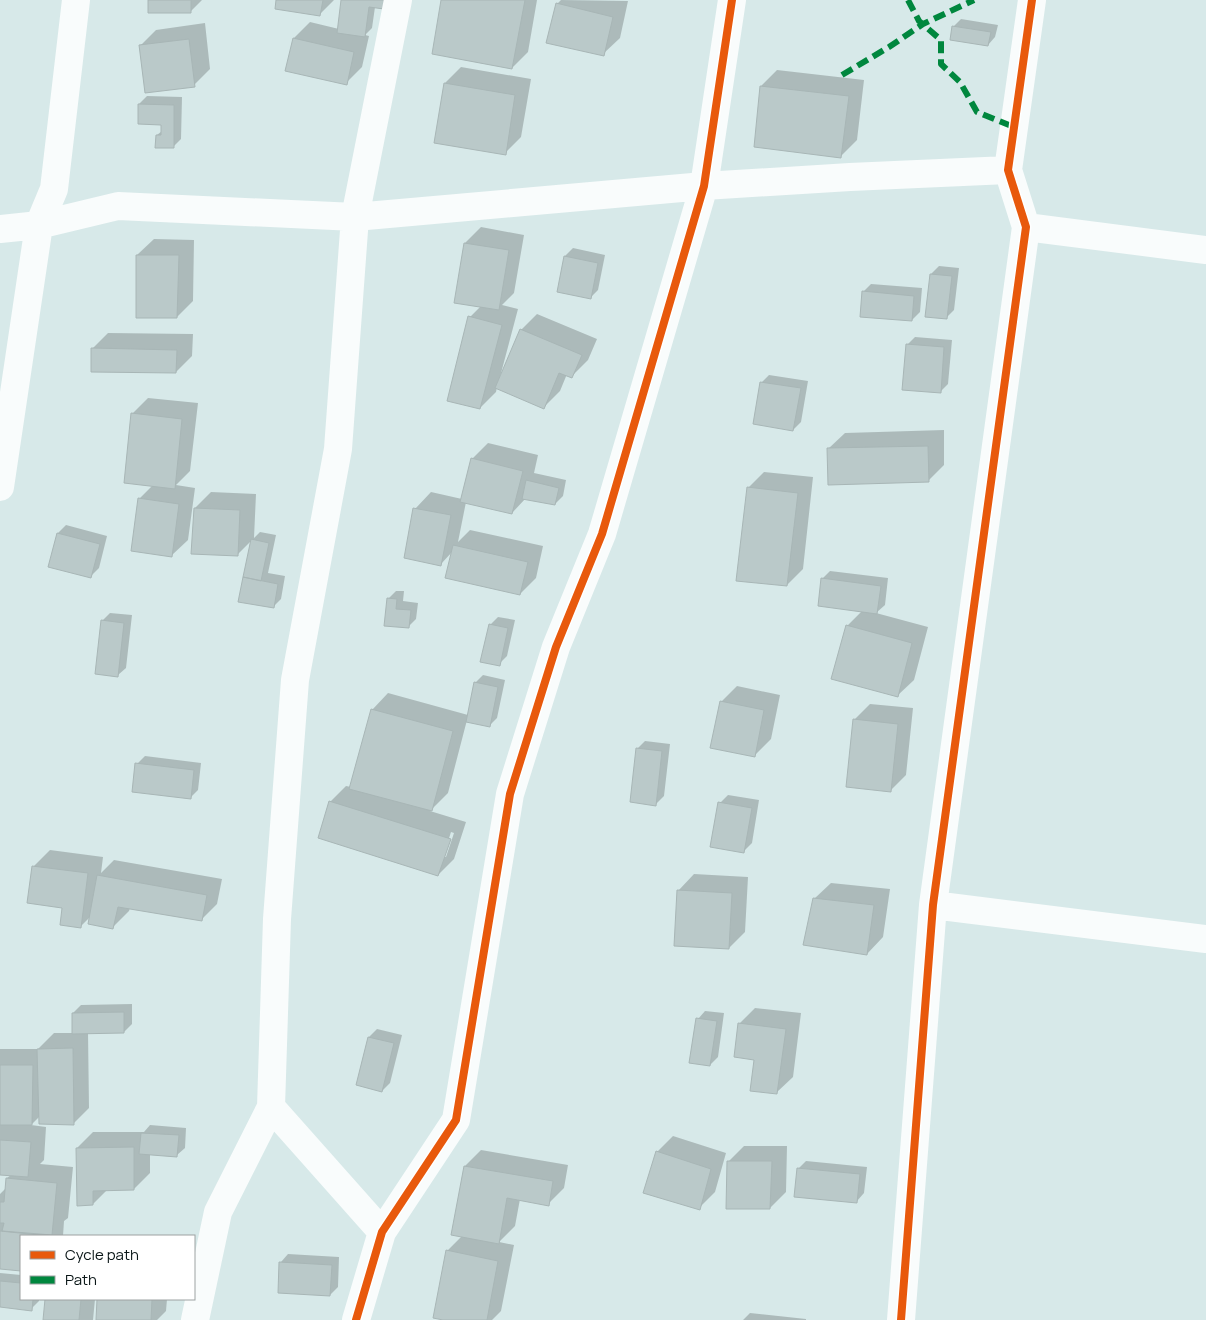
<svg xmlns="http://www.w3.org/2000/svg" width="1206" height="1320" font-family="Manrope,sans-serif">
	<style>
		.shadow { fill: #0003; fill-rule: evenodd }
		.building { fill: #bac9c9; stroke: #a8b6b6 }
		.lines { fill: none; stroke-linecap: round; stroke-linejoin: round }
		.minor { stroke: #f9fcfc; stroke-width: 28 }
		.quiet { stroke: #00873e; stroke-width: 6; stroke-dasharray: 12 6; stroke-linecap: butt }
		.cycleway-casing { stroke: #fff; stroke-width: 11 }
		.cycleway { stroke: #e8590c; stroke-width: 8 }
	</style>
	<rect width="100%" height="100%" fill="#d7e9e9"/>
	<!-- shadow -->
	<path class="shadow" d="M 149,0 L 202,0 L 190,12 Z
		M 278,0 L 334,0 L 320,14 Z
		M 343,0 L 375,7 L 372,28 L 365,35 L 369,36 L 362,67 L 346,83 L 294,38 L 310,22 L 339,29 Z
		M 443,0 L 537,0 L 528,52 L 512,68 Z
		M 561,0 L 628,1 L 620,38 L 603,54 L 557,4 Z
		M 961,19 L 998,25 L 995,37 L 988,45 L 953,27 Z
		M 205,23 L 210,69 L 194,85 L 140,46 L 156,30 Z
		M 461,67 L 531,79 L 521,137 L 505,153 L 445,83 Z
		M 777,70 L 864,80 L 857,140 L 841,156 L 761,86 Z
		M 147,96 L 182,97 L 181,139 L 173,147 L 157,135 L 162,131 L 162,123 L 139,104 Z
		M 481,227 L 524,235 L 514,293 L 502,305 L 518,309 L 500,377 L 501,377 L 521,330 L 537,314 L 597,339 L 588,360 L 572,376 L 567,374 L 560,391 L 544,407 L 497,387 L 496,392 L 480,408 L 470,317 L 481,306 L 465,243 Z
		M 154,239 L 194,240 L 193,301 L 177,317 L 137,255 Z
		M 573,248 L 605,255 L 598,290 L 591,297 L 558,291 L 565,256 Z
		M 939,266 L 959,268 L 954,310 L 946,318 L 931,274 Z
		M 871,284 L 922,288 L 920,312 L 912,320 L 863,292 Z
		M 108,333 L 193,334 L 192,356 L 176,372 L 92,349 Z
		M 915,337 L 952,340 L 948,384 L 940,392 L 907,345 Z
		M 769,375 L 808,381 L 801,422 L 793,430 L 762,382 Z
		M 148,398 L 198,403 L 190,471 L 176,485 L 195,488 L 188,540 L 171,556 L 140,498 L 153,485 L 132,414 Z
		M 944,430 L 944,465 L 928,481 L 828,449 L 845,433 Z
		M 488,443 L 538,455 L 534,473 L 566,480 L 563,496 L 555,504 L 526,498 L 512,513 L 466,502 L 458,542 L 470,530 L 543,546 L 536,578 L 520,594 L 452,552 L 441,564 L 415,509 L 431,492 L 462,499 L 472,459 Z
		M 764,472 L 813,477 L 803,569 L 787,585 L 748,488 Z
		M 211,492 L 256,494 L 254,538 L 260,532 L 276,535 L 268,573 L 285,576 L 281,599 L 273,607 L 239,601 L 251,541 L 237,555 L 195,508 Z
		M 66,525 L 107,536 L 99,568 L 91,576 L 58,533 Z
		M 830,571 L 888,578 L 885,605 L 876,613 L 928,627 L 914,680 L 897,696 L 847,626 L 862,611 L 822,579 Z
		M 396,591 L 404,591 L 403,601 L 418,603 L 416,619 L 408,627 L 388,599 Z
		M 110,613 L 132,615 L 126,668 L 118,675 L 102,621 Z
		M 498,617 L 515,620 L 507,656 L 499,664 L 490,625 Z
		M 483,675 L 505,680 L 497,718 L 489,726 L 467,720 L 448,793 L 430,811 L 466,822 L 454,859 L 438,875 L 330,802 L 346,786 L 351,787 L 372,710 L 388,693 L 468,715 L 475,683 ZM 451,832 L 454,833 L 446,857 L 443,857 Z
		M 737,686 L 780,695 L 771,739 L 755,755 L 721,702 Z
		M 870,704 L 913,708 L 906,775 L 890,791 L 854,720 Z
		M 645,741 L 670,744 L 664,796 L 656,804 L 637,749 Z
		M 145,756 L 201,763 L 198,790 L 190,798 L 137,764 Z
		M 728,795 L 759,800 L 752,843 L 744,851 L 720,803 Z
		M 50,850 L 103,857 L 101,873 L 114,860 L 222,879 L 217,904 L 201,920 L 130,908 L 129,911 L 113,927 L 91,916 L 80,927 L 64,907 L 29,902 L 34,866 Z
		M 694,874 L 748,877 L 745,932 L 729,948 L 678,891 Z
		M 831,883 L 890,889 L 883,937 L 867,954 L 814,899 Z
		M 132,1004 L 132,1024 L 124,1032 L 88,1032 L 89,1108 L 73,1124 L 40,1116 L 31,1125 L 46,1127 L 44,1160 L 40,1164 L 73,1167 L 68,1218 L 64,1221 L 63,1236 L 21,1236 L 21,1269 L 0,1267 L 0,1223 L 2,1221 L 0,1221 L 0,1194 L 6,1188 L 7,1178 L 11,1175 L 0,1174 L 0,1049 L 38,1049 L 54,1033 L 73,1033 L 73,1013 L 81,1005 Z
		M 755,1008 L 801,1013 L 793,1077 L 776,1093 L 756,1059 L 739,1024 Z
		M 705,1011 L 724,1013 L 718,1057 L 710,1065 L 698,1019 Z
		M 377,1029 L 402,1035 L 390,1083 L 382,1091 L 357,1084 L 369,1037 Z
		M 150,1125 L 186,1128 L 185,1148 L 177,1155 L 150,1154 L 150,1173 L 134,1189 L 107,1190 L 93,1204 L 77,1148 L 93,1132 L 144,1132 Z
		M 673,1136 L 726,1153 L 715,1192 L 699,1208 L 657,1152 Z
		M 744,1146 L 787,1146 L 786,1192 L 770,1208 L 728,1162 Z
		M 481,1150 L 568,1165 L 564,1188 L 548,1204 L 520,1199 L 515,1226 L 499,1242 L 514,1245 L 501,1311 L 492,1320 L 449,1320 L 447,1251 L 462,1236 L 465,1166 Z
		M 806,1161 L 867,1167 L 864,1193 L 857,1201 L 798,1169 Z
		M 288,1254 L 339,1257 L 338,1287 L 330,1295 L 281,1262 Z
		M 0,1273 L 21,1275 L 21,1299 L 39,1299 L 39,1301 L 31,1309 L 0,1306 Z
		M 46,1299 L 95,1299 L 93,1320 L 44,1320 Z
		M 98,1299 L 167,1299 L 166,1311 L 157,1320 L 97,1320 Z
		M 750,1313 L 806,1319 L 806,1320 L 743,1320 Z"/>
	<!-- building -->
	<path class="building" d="M 148,0 L 191,0 L 191,13 L 148,13 Z
		M 276,0 L 323,0 L 320,16 L 275,9 Z
		M 341,0 L 385,0 L 384,9 L 369,7 L 365,37 L 337,33 Z
		M 441,0 L 525,0 L 512,69 L 432,54 Z
		M 556,3 L 613,17 L 604,56 L 546,43 Z
		M 952,26 L 991,32 L 988,46 L 950,40 Z
		M 293,38 L 354,52 L 347,85 L 285,71 Z
		M 189,39 L 195,87 L 145,93 L 139,45 Z
		M 444,83 L 515,95 L 506,155 L 434,143 Z
		M 760,86 L 849,96 L 841,158 L 754,147 Z
		M 138,104 L 174,105 L 174,148 L 155,148 L 156,135 L 161,135 L 161,125 L 138,124 Z
		M 464,243 L 509,250 L 499,310 L 454,303 Z
		M 136,255 L 179,255 L 177,318 L 136,318 Z
		M 564,256 L 598,263 L 591,299 L 557,292 Z
		M 930,274 L 952,276 L 947,319 L 925,317 Z
		M 862,291 L 914,296 L 912,321 L 860,317 Z
		M 468,316 L 502,325 L 480,409 L 447,401 Z
		M 520,329 L 582,355 L 572,378 L 559,373 L 544,409 L 495,388 Z
		M 906,344 L 944,347 L 941,393 L 902,390 Z
		M 91,348 L 177,350 L 176,373 L 91,372 Z
		M 760,382 L 801,388 L 793,431 L 753,424 Z
		M 131,413 L 182,419 L 175,489 L 124,483 Z
		M 928,446 L 929,482 L 828,485 L 827,448 Z
		M 471,458 L 523,471 L 512,514 L 460,502 Z
		M 526,480 L 559,488 L 555,505 L 522,499 Z
		M 747,487 L 798,493 L 787,586 L 736,581 Z
		M 138,498 L 179,504 L 172,557 L 131,551 Z
		M 194,508 L 240,510 L 238,556 L 191,554 Z
		M 413,508 L 451,515 L 441,566 L 404,558 Z
		M 57,533 L 100,544 L 91,578 L 48,567 Z
		M 251,539 L 269,543 L 261,581 L 243,577 Z
		M 453,545 L 528,562 L 520,595 L 445,578 Z
		M 243,577 L 278,584 L 274,608 L 238,602 Z
		M 821,578 L 881,586 L 877,614 L 818,606 Z
		M 387,598 L 397,599 L 396,609 L 411,610 L 409,628 L 384,626 Z
		M 101,620 L 124,623 L 118,677 L 95,674 Z
		M 489,624 L 508,628 L 500,666 L 480,662 Z
		M 846,625 L 912,643 L 898,697 L 831,679 Z
		M 474,682 L 498,687 L 490,727 L 466,722 Z
		M 720,701 L 764,710 L 755,757 L 710,748 Z
		M 371,709 L 453,731 L 432,811 L 349,789 Z
		M 853,719 L 898,724 L 891,792 L 846,787 Z
		M 636,748 L 662,751 L 656,806 L 630,802 Z
		M 135,763 L 194,770 L 191,799 L 132,792 Z
		M 329,801 L 451,839 L 438,876 L 318,838 Z
		M 718,802 L 752,808 L 744,853 L 710,847 Z
		M 32,866 L 88,873 L 81,928 L 60,925 L 62,908 L 27,903 Z
		M 97,875 L 207,895 L 202,921 L 118,907 L 113,929 L 88,924 Z
		M 677,890 L 732,893 L 729,949 L 674,946 Z
		M 813,898 L 874,905 L 867,955 L 803,945 Z
		M 124,1012 L 124,1033 L 72,1034 L 72,1013 Z
		M 696,1018 L 717,1021 L 710,1066 L 689,1063 Z
		M 738,1023 L 786,1029 L 777,1094 L 750,1091 L 754,1060 L 734,1057 Z
		M 368,1037 L 394,1043 L 382,1092 L 356,1085 Z
		M 73,1048 L 74,1125 L 39,1124 L 37,1049 Z
		M 0,1065 L 33,1065 L 32,1125 L 0,1125 Z
		M 141,1133 L 179,1135 L 177,1157 L 139,1154 Z
		M 0,1140 L 31,1142 L 28,1177 L 0,1175 Z
		M 134,1147 L 134,1190 L 93,1191 L 93,1205 L 77,1206 L 76,1148 Z
		M 656,1151 L 711,1169 L 700,1210 L 643,1193 Z
		M 727,1161 L 772,1161 L 770,1209 L 726,1209 Z
		M 464,1166 L 553,1181 L 549,1206 L 507,1198 L 499,1244 L 451,1235 Z
		M 797,1168 L 860,1174 L 857,1203 L 794,1197 Z
		M 6,1178 L 57,1183 L 52,1235 L 2,1231 L 4,1223 L 0,1223 L 0,1202 L 4,1202 Z
		M 0,1231 L 49,1236 L 21,1236 L 21,1271 L 0,1269 Z
		M 446,1250 L 498,1261 L 487,1320 L 443,1320 L 433,1318 Z
		M 279,1262 L 332,1265 L 330,1296 L 278,1293 Z
		M 0,1281 L 21,1283 L 21,1299 L 33,1299 L 32,1311 L 0,1307 Z
		M 45,1299 L 81,1299 L 79,1320 L 43,1320 Z
		M 97,1299 L 152,1299 L 151,1320 L 96,1320 Z"/>
	<g class="lines">
		<!-- minor -->
		<path class="minor" d="M 1026,227 L 1206,250
			M 0,229 L 39,225 L 118,206 L 355,217 L 704,186 L 850,177 L 1008,170
			M 0,487 L 39,225 L 54,189 L 76,0
			M 933,905 L 1206,939
			M 382,1232 L 271,1107 L 277,919 L 295,680 L 338,449 L 355,217 L 398,0
			M 195,1320 L 218,1212 L 271,1107
			M 356,1320 L 382,1232 L 456,1120 L 510,794 L 556,647 L 602,534 L 704,186 L 732,0
			M 901,1320 L 933,905 L 1026,227 L 1008,170 L 1032,0"/>
		<!-- quiet -->
		<path class="quiet" d="M 908,0 L 919,21 L 941,40 L 941,64 L 960,82 L 977,112 L 1014,127
			M 842,75 L 889,47 L 923,24 L 974,0"/>
		<defs>
			<path id="cycleway" d="M 356,1320 L 382,1232 L 456,1120 L 510,794 L 556,647 L 602,534 L 704,186 L 732,0
				M 901,1320 L 933,905 L 1026,227 L 1008,170 L 1032,0"/>
		</defs>
		<!-- cycleway casing -->
		<use href="#cycleway" class="cycleway-casing"/>
		<!-- cycleway -->
		<use href="#cycleway" class="cycleway"/>
	</g>
	<!-- legend -->
	<rect x="20" y="1235" width="175" height="65" fill="#ffffff" stroke="#9da2a2"/>
	<rect x="30" y="1251" width="25" height="8" fill="#e8590c" stroke="#9da2a2"/>
	<text x="65" y="1260" font-size="15" fill="#0a1617">Cycle path</text>
	<rect x="30" y="1276" width="25" height="8" fill="#00873e" stroke="#9da2a2"/>
	<text x="65" y="1285" font-size="15" fill="#0a1617">Path</text>
</svg>
